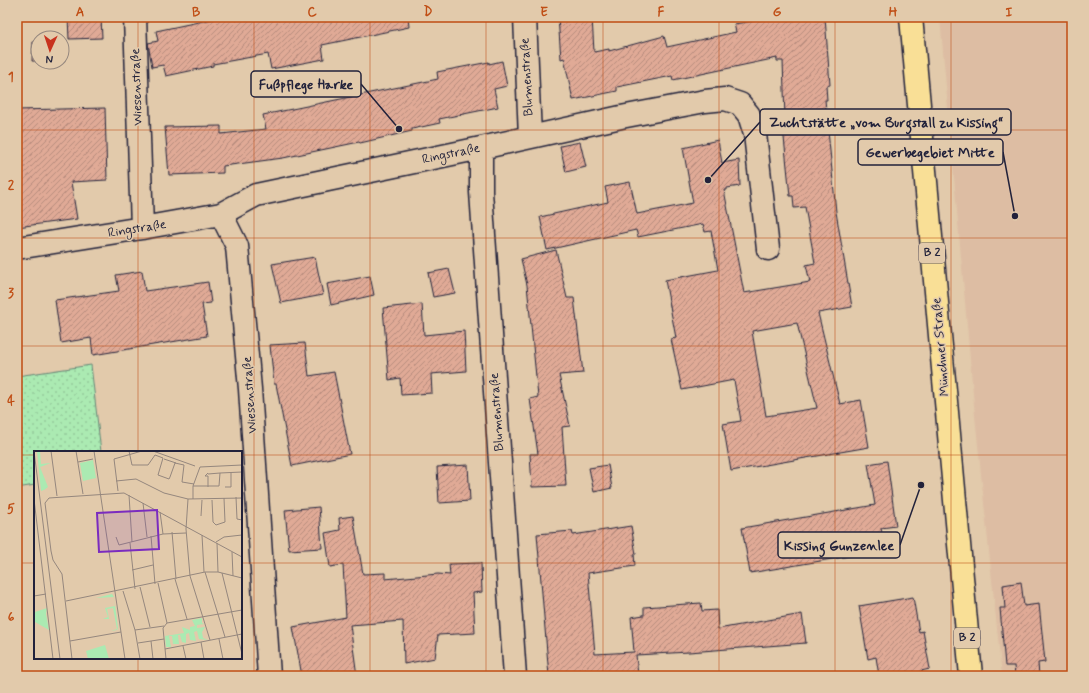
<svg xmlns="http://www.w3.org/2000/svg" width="1089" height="693" font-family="Mynerve,sans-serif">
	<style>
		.built { fill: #ddbda3 }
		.grass { fill: url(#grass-dots); stroke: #668676 }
		.building { fill: url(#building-hatch); stroke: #22223b; fill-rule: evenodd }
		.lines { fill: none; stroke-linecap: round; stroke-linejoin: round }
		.street-casing { stroke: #22223b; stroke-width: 25 }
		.primary-casing { stroke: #22223b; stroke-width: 25 }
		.street { stroke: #e2caab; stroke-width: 22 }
		.primary { stroke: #f9df96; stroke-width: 22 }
		.grid { fill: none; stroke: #c04e15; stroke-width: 1; stroke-opacity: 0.55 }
		.labels { text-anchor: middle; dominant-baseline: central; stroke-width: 3; stroke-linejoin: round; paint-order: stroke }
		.shield { fill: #e2caab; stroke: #5c545d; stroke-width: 1 }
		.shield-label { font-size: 12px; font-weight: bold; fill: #22223b }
		.street-label { font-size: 13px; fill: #22223b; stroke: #e2caab }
		.inset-road { fill: none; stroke: #95877e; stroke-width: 1 }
		.view { fill: #7b2cbf; fill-opacity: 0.15; stroke: #7b2cbf; stroke-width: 2 }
		.inset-edge { fill: none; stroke: #22223b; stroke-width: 2 }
		.leader { fill: none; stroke: #22223b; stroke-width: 1.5 }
		.callout-dot { fill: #22223b; stroke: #e2caab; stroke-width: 1.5 }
		.callout { fill: #e2caab; stroke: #22223b; stroke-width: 1.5 }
		.callout-label { font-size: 14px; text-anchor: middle; font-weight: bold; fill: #22223b }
		.neatline { fill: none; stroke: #c04e15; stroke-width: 1.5 }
		.grid-label { font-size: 13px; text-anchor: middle; font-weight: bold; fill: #c04e15 }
	</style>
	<defs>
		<pattern id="grass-dots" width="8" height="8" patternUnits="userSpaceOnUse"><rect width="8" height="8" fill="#abeab2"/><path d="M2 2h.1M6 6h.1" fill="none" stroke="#93c89a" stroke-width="1.8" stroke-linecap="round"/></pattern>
		<pattern id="building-hatch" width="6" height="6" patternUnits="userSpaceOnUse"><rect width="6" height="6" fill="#e0aa96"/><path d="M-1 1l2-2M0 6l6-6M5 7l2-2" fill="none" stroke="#b58a7c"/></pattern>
	</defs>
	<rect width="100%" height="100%" fill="#e2caab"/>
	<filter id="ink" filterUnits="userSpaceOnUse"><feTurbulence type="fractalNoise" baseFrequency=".025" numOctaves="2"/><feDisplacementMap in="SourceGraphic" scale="8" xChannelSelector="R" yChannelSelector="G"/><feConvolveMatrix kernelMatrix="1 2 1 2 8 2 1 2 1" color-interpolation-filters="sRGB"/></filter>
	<g filter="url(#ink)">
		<!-- built -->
		<path class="built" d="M 940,17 L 1072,17 L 1072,676 L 1002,676 L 975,416 Z"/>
		<!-- grass -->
		<path class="grass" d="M 91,365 L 101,452 L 35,452 L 35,485 L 17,488 L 17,376 Z"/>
		<!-- building -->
		<path class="building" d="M 68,17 L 101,17 L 102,38 L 69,39 Z
			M 222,17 L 408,17 L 409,27 L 322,45 L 324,59 L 271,69 L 268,54 L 213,64 L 213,66 L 166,76 L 163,65 L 152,67 L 148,43 L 158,41 L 156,31 Z
			M 558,17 L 592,17 L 594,52 L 609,49 L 609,51 L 664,36 L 667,47 L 736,32 L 734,24 L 778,17 L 825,17 L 830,85 L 826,86 L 827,100 L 825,100 L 836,212 L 852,307 L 818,313 L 840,404 L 861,400 L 869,447 L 731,471 L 723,424 L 741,421 L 734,380 L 682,390 L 671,339 L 676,338 L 665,280 L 718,270 L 711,231 L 705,232 L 703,224 L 638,237 L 636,230 L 547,250 L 540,217 L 608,202 L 605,187 L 630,182 L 637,214 L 693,203 L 683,148 L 718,140 L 722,163 L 739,160 L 740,186 L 727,188 L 727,190 L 724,190 L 744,293 L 810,282 L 806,265 L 815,263 L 805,207 L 794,208 L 793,196 L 790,196 L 782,118 L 785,118 L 783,61 L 777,61 L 777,58 L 673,80 L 672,76 L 617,87 L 617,91 L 573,100 L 564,58 L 561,59 ZM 797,323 L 817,408 L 766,416 L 752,331 Z
			M 33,42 L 38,42 L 38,61 L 32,61 Z
			M 62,43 L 65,43 L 64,62 L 52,62 L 62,62 Z
			M 502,61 L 507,86 L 494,89 L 498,107 L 439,119 L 440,123 L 412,129 L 412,131 L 360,143 L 359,142 L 283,158 L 223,166 L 223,173 L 169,175 L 165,127 L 221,126 L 221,134 L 266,129 L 263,115 L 438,79 L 437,72 L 489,62 L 489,64 Z
			M 105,108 L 107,180 L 71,182 L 77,219 L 17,227 L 17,110 Z
			M 580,142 L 586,167 L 566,172 L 560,146 Z
			M 556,250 L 567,298 L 574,298 L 583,373 L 559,375 L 570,426 L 562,427 L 566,486 L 532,487 L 530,454 L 538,454 L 530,399 L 538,397 L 527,285 L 521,259 Z
			M 315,257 L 323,295 L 281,303 L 272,264 Z
			M 449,269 L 455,293 L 433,297 L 428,273 Z
			M 142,271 L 145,291 L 208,282 L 211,303 L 202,304 L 207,336 L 93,355 L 91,338 L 61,343 L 55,300 L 119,291 L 116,275 Z
			M 370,276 L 374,295 L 331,305 L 327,284 Z
			M 422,304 L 424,335 L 464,331 L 466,371 L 431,374 L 432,393 L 401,395 L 400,378 L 389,380 L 383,308 Z
			M 305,343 L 309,376 L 334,372 L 350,454 L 292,466 L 276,384 L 274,384 L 270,345 Z
			M 887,461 L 896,526 L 881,528 L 885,550 L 750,573 L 742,528 L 875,505 L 868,464 Z
			M 468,465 L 470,501 L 439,503 L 437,467 Z
			M 608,465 L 612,488 L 594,492 L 589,468 Z
			M 319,507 L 322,548 L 289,550 L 285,510 Z
			M 353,516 L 363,574 L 385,573 L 385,579 L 438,574 L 450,575 L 449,564 L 481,563 L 482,592 L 473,593 L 475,633 L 438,635 L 435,658 L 404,664 L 403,621 L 350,625 L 357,676 L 302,676 L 293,627 L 346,617 L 343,565 L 330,567 L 325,533 L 340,530 L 339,518 Z
			M 631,526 L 636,554 L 634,554 L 635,566 L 588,573 L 595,654 L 634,652 L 631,617 L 644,615 L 644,607 L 701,603 L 702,611 L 717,610 L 718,629 L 802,614 L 806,643 L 689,652 L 636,655 L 638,676 L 549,676 L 537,534 L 572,531 L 573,535 Z
			M 1021,582 L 1024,606 L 1039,604 L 1045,662 L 1038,663 L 1039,676 L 1015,676 L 1014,666 L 1005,666 L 1000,608 L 1005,608 L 1003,585 Z
			M 913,597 L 919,632 L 923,631 L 930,669 L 921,671 L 922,676 L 879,676 L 876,657 L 868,659 L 859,606 Z"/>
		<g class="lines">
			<defs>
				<path id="street" d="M 135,17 L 142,228
					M 525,17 L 530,137
					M 481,148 L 481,192 L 515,676
					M 221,214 L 237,246 L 250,389 L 269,676
					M 17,248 L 142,228 L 221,214 L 256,195 L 481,148 L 621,117 L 705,101 L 725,99 L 740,104 L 749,115 L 755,134 L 768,249"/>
				<path id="primary" d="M 911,17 L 971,676"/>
			</defs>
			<!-- street casing -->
			<use href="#street" class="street-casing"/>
			<!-- primary casing -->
			<use href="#primary" class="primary-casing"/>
			<!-- street -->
			<use href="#street" class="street"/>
			<!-- primary -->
			<use href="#primary" class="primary"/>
		</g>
	</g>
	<!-- grid -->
	<path class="grid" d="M 138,17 L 138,452M 254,17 L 254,676M 370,17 L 370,676M 486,17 L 486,676M 603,17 L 603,676M 719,17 L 719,676M 835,17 L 835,676M 951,17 L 951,676M 17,130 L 1072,130M 17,238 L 1072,238M 17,346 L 1072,346M 17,455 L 35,455M 241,455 L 1072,455M 17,563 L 35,563M 241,563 L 1072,563M 138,658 L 138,676"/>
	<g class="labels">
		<!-- shield labels -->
		<g class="shield">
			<rect x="919" y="243" width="26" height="20" rx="3"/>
			<rect x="954" y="628" width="26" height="20" rx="3"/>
		</g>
		<g class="shield-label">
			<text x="932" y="253">B 2</text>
			<text x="967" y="638">B 2</text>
		</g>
		<!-- street labels -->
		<g class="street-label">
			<text transform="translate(527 77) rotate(-93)">Blumenstraße</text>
			<text transform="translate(137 87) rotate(-92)">Wiesenstraße</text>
			<text transform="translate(451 154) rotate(-12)">Ringstraße</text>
			<text transform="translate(137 229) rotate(-9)">Ringstraße</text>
			<text transform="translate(941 347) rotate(-95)">Münchner Straße</text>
			<text transform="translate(250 395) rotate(-94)">Wiesenstraße</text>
			<text transform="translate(497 412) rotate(-94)">Blumenstraße</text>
		</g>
	</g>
	<!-- overview -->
	<g transform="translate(34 451)">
		<rect width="208" height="208" fill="#e2caab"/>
		<path d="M 3,0 L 6,0 L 7,13 L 17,12 L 6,16 L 14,36 L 10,39 L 7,40 ZM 59,9 L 62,27 L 49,30 L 46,12 ZM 78,143 L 80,146 L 84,177 L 83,179 L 77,180 L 83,178 L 79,157 L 73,158 L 75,168 L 69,168 L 74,166 L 71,157 L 81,155 L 80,146 L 62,147 ZM 13,157 L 12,163 L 15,179 L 1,171 L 1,161 ZM 168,167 L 168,172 L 170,173 L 163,174 L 163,177 L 171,176 L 168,181 L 169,187 L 174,189 L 165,188 L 163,180 L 160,181 L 162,190 L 156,189 L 155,182 L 152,183 L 152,192 L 148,191 L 146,184 L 144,184 L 145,193 L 139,193 L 138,185 L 135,185 L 137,196 L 132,196 L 131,185 L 150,182 L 148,176 L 156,179 L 156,176 L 161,175 L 158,169 ZM 71,194 L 75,208 L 54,208 L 52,200 Z" fill="#abeab2"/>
		<path class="inset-road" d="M 0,0 L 26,208M 17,0 L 23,45M 42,0 L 49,43M 60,0 L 91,208M 95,0 L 98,14 L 114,14 L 121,4 L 129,7 L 124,24 L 135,28 L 136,26M 119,0 L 161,15M 130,8 L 142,12M 44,11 L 59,8M 166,16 L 208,14M 174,22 L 171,25 L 174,25 L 174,36M 174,23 L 186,22M 136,26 L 141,12 L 150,14 L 148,31 L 160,33M 82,30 L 102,28 L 130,42 L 154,48 L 208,47M 159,35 L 185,35 L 186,22 L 208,21 L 208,27M 191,36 L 197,36 L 197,22M 84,40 L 80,8 L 108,0M 95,44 L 98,91M 202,46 L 203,68 L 208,69M 0,48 L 19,208M 154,48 L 152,78 L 156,125 L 176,189M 159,48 L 159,35 L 166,16M 178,49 L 179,71 L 182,74 L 191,71 L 190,47M 109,52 L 113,86M 167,65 L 168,49M 138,81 L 142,128M 129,83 L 152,82M 168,84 L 170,121M 117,85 L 121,133M 82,86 L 85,94 L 129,83 L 126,61M 182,91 L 190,86 L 208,84M 96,92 L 101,138M 183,92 L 184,121M 198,101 L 199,125M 98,119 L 119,114M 171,121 L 191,186M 188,122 L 208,203M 141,128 L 153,168M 124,132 L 133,172M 106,136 L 116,176M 89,140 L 101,179 L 130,175M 0,145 L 12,143M 32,150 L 171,121 L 184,121 L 208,127M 133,172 L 208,159M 101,179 L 106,208M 185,188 L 189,208M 36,190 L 87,181M 117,190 L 119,208M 167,191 L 170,208M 104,192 L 130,188M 149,195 L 152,208M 131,198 L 208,183M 38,208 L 28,123 L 19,109 L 17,100 L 11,52 L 15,47 L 90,42 L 208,106M 132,208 L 129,177 L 133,172"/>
		<path class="view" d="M 123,59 L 125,98 L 65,101 L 63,62 Z"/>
		<rect width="208" height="208" class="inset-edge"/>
	</g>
	<!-- callouts -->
	<path class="leader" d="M399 129L361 84M708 180L760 122M1015 216L1003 152M921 485L900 545"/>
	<g class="callout-dot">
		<circle cx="399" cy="129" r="4"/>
		<circle cx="708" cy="180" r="4"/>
		<circle cx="1015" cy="216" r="4"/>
		<circle cx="921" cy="485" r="4"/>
	</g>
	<g class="callout">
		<rect x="251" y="71" width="110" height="26" rx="4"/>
		<rect x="760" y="109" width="251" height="26" rx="4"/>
		<rect x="858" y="139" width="145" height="26" rx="4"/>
		<rect x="778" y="532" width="122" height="26" rx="4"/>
	</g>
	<g class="callout-label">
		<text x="306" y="89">Fußpflege Harke</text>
		<text x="886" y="127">Zuchtstätte „vom Burgstall zu Kissing“</text>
		<text x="930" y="157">Gewerbegebiet Mitte</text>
		<text x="839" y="550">Kissing Gunzenlee</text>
	</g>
	<!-- margin -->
	<rect width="1089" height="693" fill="none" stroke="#e2caab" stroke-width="44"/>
	<!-- north arrow -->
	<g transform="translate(50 50) rotate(183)"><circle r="19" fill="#e2caab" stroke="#95877e"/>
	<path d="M0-3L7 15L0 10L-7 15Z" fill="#c8321e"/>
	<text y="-6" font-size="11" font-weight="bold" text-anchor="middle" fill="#22223b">N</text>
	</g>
	<rect x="22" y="22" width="1045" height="649" class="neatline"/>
	<g class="grid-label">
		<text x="80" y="16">A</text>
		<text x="196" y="16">B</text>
		<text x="312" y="16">C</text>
		<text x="428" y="16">D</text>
		<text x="544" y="16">E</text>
		<text x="661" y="16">F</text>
		<text x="777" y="16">G</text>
		<text x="893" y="16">H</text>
		<text x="1009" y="16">I</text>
		<text x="11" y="81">1</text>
		<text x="11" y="189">2</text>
		<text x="11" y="297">3</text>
		<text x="11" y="405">4</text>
		<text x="11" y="513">5</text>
		<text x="11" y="621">6</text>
	</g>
</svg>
